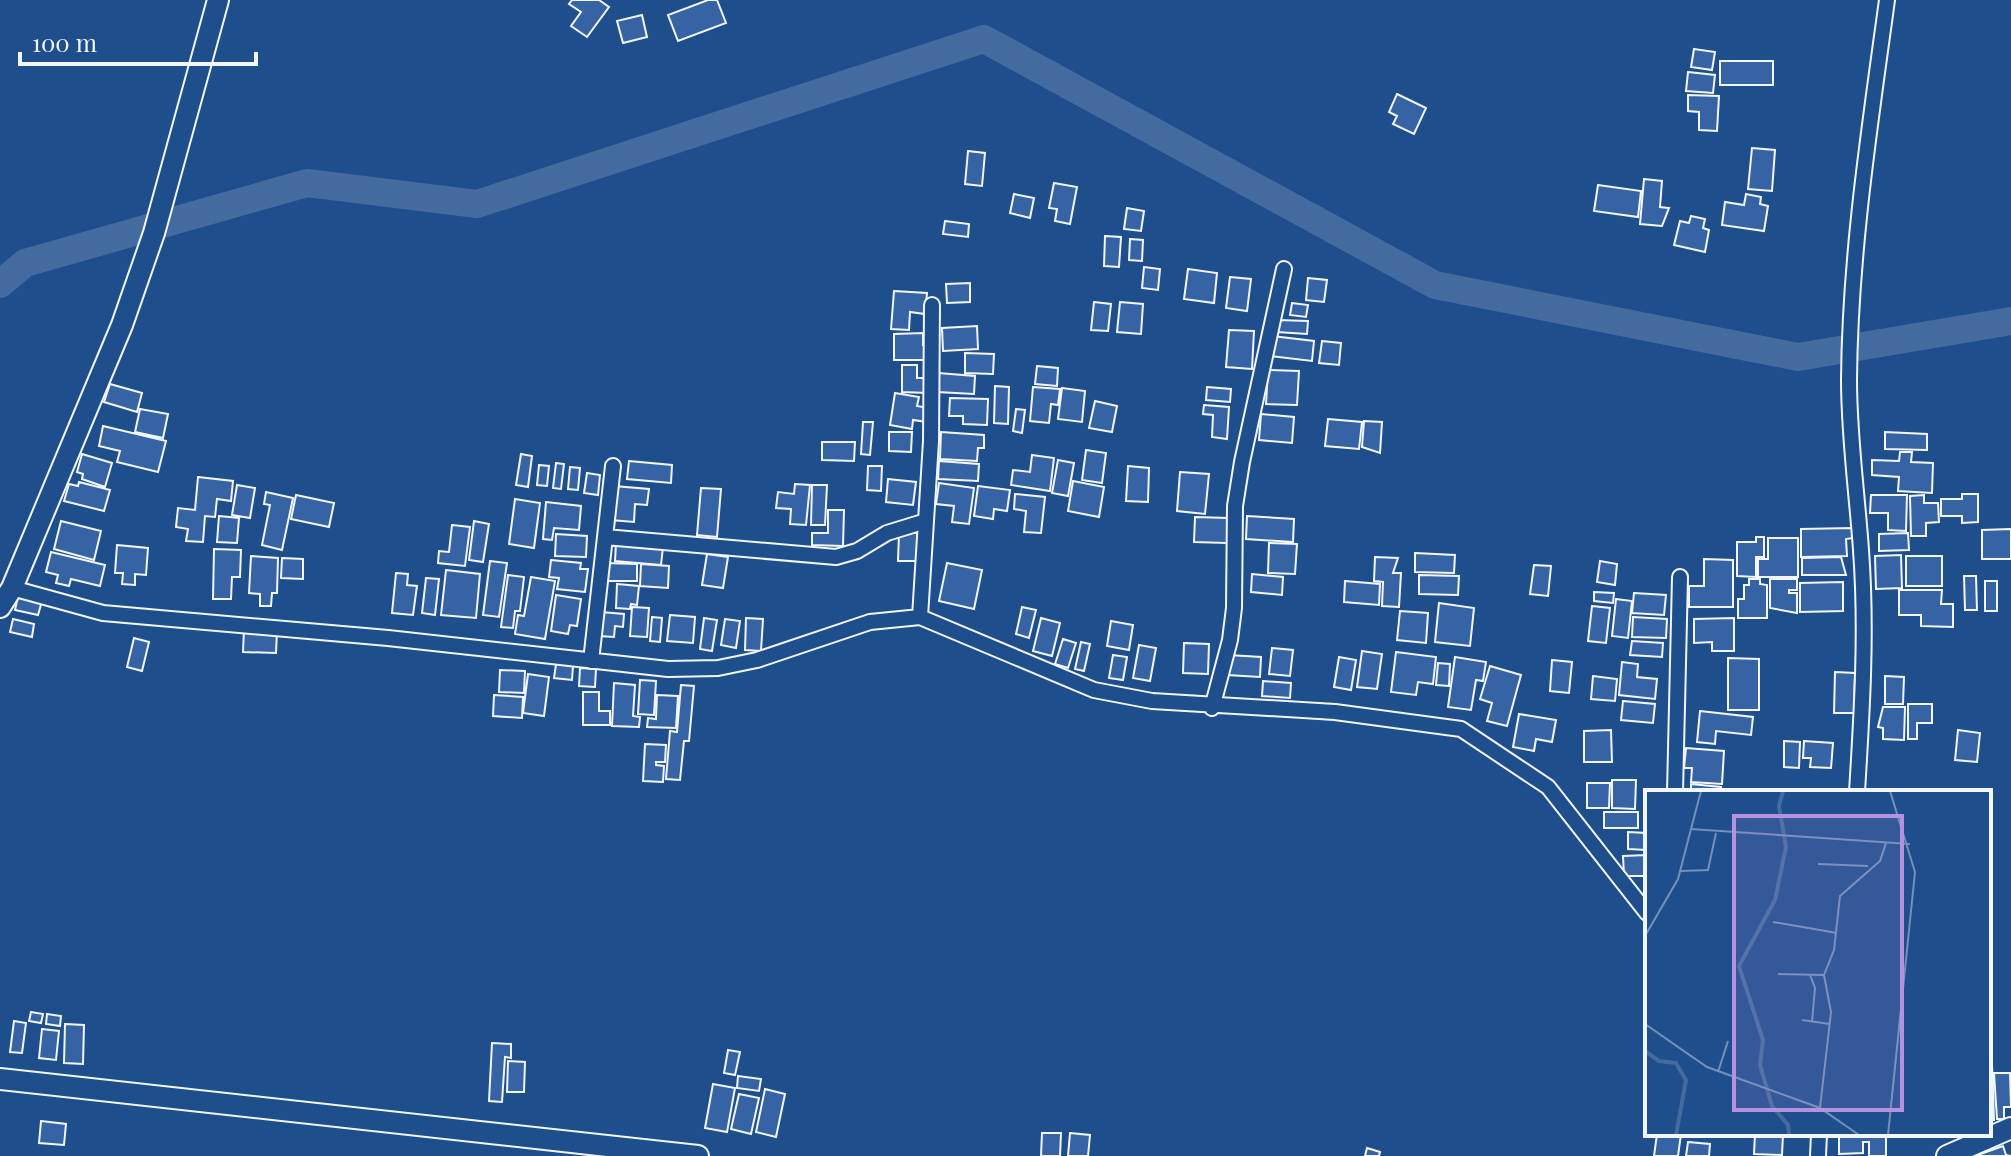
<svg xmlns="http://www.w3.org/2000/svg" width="2011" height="1156" font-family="'Playfair Display',serif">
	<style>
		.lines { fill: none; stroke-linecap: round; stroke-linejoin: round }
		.river { stroke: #446ba0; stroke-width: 28 }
		.building { fill: #3563a3; stroke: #f2f6ff; stroke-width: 2 }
		.street-casing { stroke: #f2f6ff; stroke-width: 18 }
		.secondary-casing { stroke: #f2f6ff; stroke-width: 24 }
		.street { stroke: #1f4e8c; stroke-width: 14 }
		.secondary { stroke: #1f4e8c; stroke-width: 20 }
		.inset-river { fill: none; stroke: #446ba0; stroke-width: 4 }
		.inset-road { fill: none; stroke: #7391ba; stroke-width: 2 }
		.view { fill: #b691df; fill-opacity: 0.15; stroke: #b691df; stroke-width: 4 }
		.inset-edge { fill: none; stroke: #f2f6ff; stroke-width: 4 }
	</style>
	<rect width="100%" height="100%" fill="#1f4e8c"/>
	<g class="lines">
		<!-- river -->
		<path class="river" d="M 0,284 L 25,263 L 307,183 L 477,204 L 984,39 L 1435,285 L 1798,357 L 2011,321"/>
	</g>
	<!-- building -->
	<path class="building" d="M 572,0 L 599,0 L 609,7 L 587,37 L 571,26 L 581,12 L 569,4 Z
		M 708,0 L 717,0 L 726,23 L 678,41 L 668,15 Z
		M 642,15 L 647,37 L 623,43 L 617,21 Z
		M 1694,49 L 1715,52 L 1712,70 L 1691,67 Z
		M 1720,61 L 1773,61 L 1773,85 L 1720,85 Z
		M 1688,72 L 1715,75 L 1713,93 L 1686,91 Z
		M 1397,94 L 1426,108 L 1414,134 L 1393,124 L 1397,116 L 1389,112 Z
		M 1688,95 L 1719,96 L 1717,131 L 1699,130 L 1699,112 L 1688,111 Z
		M 1752,148 L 1775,150 L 1772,191 L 1748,189 Z
		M 968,151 L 985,153 L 982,186 L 965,184 Z
		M 1644,179 L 1662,181 L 1660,207 L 1669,208 L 1662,226 L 1640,224 Z
		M 1054,183 L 1077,187 L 1070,224 L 1055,221 L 1057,209 L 1049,208 Z
		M 1598,185 L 1641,191 L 1638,217 L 1594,211 Z
		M 1014,194 L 1034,198 L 1030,218 L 1010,213 Z
		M 1746,194 L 1761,197 L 1760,204 L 1768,206 L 1764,231 L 1722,225 L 1725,202 L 1744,205 Z
		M 1127,208 L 1144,211 L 1141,231 L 1124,229 Z
		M 1691,216 L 1705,219 L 1703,228 L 1709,230 L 1705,252 L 1674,245 L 1680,221 L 1689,223 Z
		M 945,221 L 969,224 L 968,237 L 943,234 Z
		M 1105,236 L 1121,237 L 1119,267 L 1104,266 Z
		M 1130,239 L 1143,240 L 1142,261 L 1129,260 Z
		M 1144,267 L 1160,269 L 1158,290 L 1142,288 Z
		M 1188,269 L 1217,273 L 1214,303 L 1184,299 Z
		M 1230,277 L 1251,279 L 1247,311 L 1226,308 Z
		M 1308,278 L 1327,280 L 1324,302 L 1306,300 Z
		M 970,283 L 970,302 L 947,303 L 946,284 Z
		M 894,291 L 927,293 L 925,314 L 910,312 L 909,330 L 891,329 Z
		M 1094,302 L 1111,304 L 1108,331 L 1091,330 Z
		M 1120,302 L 1143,304 L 1141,334 L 1117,332 Z
		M 1292,303 L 1308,305 L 1306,317 L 1290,315 Z
		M 1277,320 L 1308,321 L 1307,334 L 1277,332 Z
		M 977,326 L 978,349 L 943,351 L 942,328 Z
		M 1229,330 L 1254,331 L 1252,369 L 1226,367 Z
		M 923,333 L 923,345 L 931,345 L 931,360 L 894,360 L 894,334 Z
		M 1272,336 L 1314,341 L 1312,361 L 1270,356 Z
		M 1322,341 L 1341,343 L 1339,365 L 1319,363 Z
		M 965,353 L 994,354 L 993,374 L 965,373 Z
		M 902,365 L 917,365 L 917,378 L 927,378 L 927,393 L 902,392 Z
		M 1037,366 L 1058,368 L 1057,386 L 1035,384 Z
		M 1268,370 L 1299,371 L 1297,405 L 1266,404 Z
		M 938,373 L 975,376 L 974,394 L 937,392 Z
		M 110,384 L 142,393 L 137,412 L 104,402 Z
		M 995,386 L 1009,387 L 1008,424 L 994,423 Z
		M 1033,387 L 1060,389 L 1058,405 L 1051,404 L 1049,423 L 1030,421 Z
		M 1207,387 L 1231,389 L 1230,402 L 1206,400 Z
		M 1062,388 L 1085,391 L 1082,422 L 1058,419 Z
		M 895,393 L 919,397 L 917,406 L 929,408 L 927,422 L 913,420 L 912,429 L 890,425 Z
		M 950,398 L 988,399 L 987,425 L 963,424 L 963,416 L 949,416 Z
		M 1095,401 L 1117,406 L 1112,432 L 1089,428 Z
		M 1204,405 L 1229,407 L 1227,439 L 1212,437 L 1213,415 L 1203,414 Z
		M 140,409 L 168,414 L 163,438 L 135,432 Z
		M 1016,409 L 1025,410 L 1022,433 L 1013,431 Z
		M 1261,414 L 1294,417 L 1292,443 L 1259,440 Z
		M 1328,419 L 1362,422 L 1359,449 L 1325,446 Z
		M 1364,421 L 1382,422 L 1380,453 L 1362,447 Z
		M 863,422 L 873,422 L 870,455 L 861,454 Z
		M 103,426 L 166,441 L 158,472 L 117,462 L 120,451 L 99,446 Z
		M 889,432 L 912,432 L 911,452 L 889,451 Z
		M 941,432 L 984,435 L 984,448 L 978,448 L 977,461 L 940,459 Z
		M 1885,432 L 1927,434 L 1927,450 L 1885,449 Z
		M 822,442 L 855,442 L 854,461 L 822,460 Z
		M 1086,450 L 1106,453 L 1102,483 L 1082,480 Z
		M 1900,452 L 1912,452 L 1911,462 L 1933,463 L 1932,493 L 1898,491 L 1899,477 L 1872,475 L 1872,460 L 1899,461 Z
		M 82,454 L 112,463 L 105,487 L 82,479 L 83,474 L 77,472 Z
		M 521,454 L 532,456 L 528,487 L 516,485 Z
		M 1032,455 L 1054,458 L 1050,491 L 1011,485 L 1013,470 L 1030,472 Z
		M 1058,460 L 1074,463 L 1068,496 L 1052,493 Z
		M 629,461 L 672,465 L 671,483 L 627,479 Z
		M 939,461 L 979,464 L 978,481 L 938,479 Z
		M 556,463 L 564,464 L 561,489 L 553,488 Z
		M 539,465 L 549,466 L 547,486 L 537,485 Z
		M 868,466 L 882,466 L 881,491 L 867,490 Z
		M 1128,466 L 1149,468 L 1148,502 L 1126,501 Z
		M 570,467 L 580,468 L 578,490 L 568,489 Z
		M 1180,472 L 1209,474 L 1205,514 L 1177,511 Z
		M 587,473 L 600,475 L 598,495 L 584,493 Z
		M 198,477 L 233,481 L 231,501 L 217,499 L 215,517 L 205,516 L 203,542 L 186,541 L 188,529 L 176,527 L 178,508 L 195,510 Z
		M 888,479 L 916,482 L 913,505 L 886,502 Z
		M 1073,481 L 1104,487 L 1099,517 L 1068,511 Z
		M 79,482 L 110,490 L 104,511 L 64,501 L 69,484 L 78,486 Z
		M 939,483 L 974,488 L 969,524 L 952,522 L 954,506 L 936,504 Z
		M 795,484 L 810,485 L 806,525 L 790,524 L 791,509 L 776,508 L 778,492 L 794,494 Z
		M 237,485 L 255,488 L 250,518 L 232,515 Z
		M 812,485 L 827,485 L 825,525 L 811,525 Z
		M 614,486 L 649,489 L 647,505 L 635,504 L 634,522 L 611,520 Z
		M 978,486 L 1010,490 L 1007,511 L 994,509 L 993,519 L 974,516 Z
		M 701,488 L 721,489 L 717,537 L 697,535 Z
		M 266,492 L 293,498 L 282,550 L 262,545 L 270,505 L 264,504 Z
		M 1015,494 L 1045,497 L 1041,533 L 1024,532 L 1026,511 L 1014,509 Z
		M 1962,494 L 1978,494 L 1978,522 L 1962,523 L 1962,516 L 1941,516 L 1941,499 L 1962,499 Z
		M 296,495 L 334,503 L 329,527 L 291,519 Z
		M 1871,495 L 1907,495 L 1906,531 L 1888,530 L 1888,513 L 1870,513 Z
		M 1924,495 L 1924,503 L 1938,503 L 1939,522 L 1926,523 L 1926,536 L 1911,536 L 1910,496 Z
		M 515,499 L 540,503 L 534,548 L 509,544 Z
		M 546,502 L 581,506 L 579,530 L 554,528 L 552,540 L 543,539 Z
		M 828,510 L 844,510 L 843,546 L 812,545 L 812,533 L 828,533 Z
		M 219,516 L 239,518 L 237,543 L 217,542 Z
		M 1247,516 L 1294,519 L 1293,542 L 1246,539 Z
		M 1195,517 L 1228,518 L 1227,543 L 1194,542 Z
		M 61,521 L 101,531 L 94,560 L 54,549 Z
		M 474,521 L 489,524 L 483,562 L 469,560 Z
		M 452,525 L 470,527 L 465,566 L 438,563 L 439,551 L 449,552 Z
		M 1853,528 L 1853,538 L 1846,539 L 1847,556 L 1801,557 L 1801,529 Z
		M 2011,529 L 2011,559 L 1982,559 L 1982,530 Z
		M 899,533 L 922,533 L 921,561 L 898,561 Z
		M 1908,533 L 1909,550 L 1879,551 L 1879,534 Z
		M 556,534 L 587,536 L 586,557 L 555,556 Z
		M 1756,537 L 1764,537 L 1764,557 L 1756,557 L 1756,577 L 1737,576 L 1737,542 L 1756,542 Z
		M 1768,538 L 1798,538 L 1798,577 L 1758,577 L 1758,559 L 1768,559 Z
		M 616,543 L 663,547 L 661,565 L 615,561 Z
		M 1269,543 L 1297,544 L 1295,574 L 1268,573 Z
		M 117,545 L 148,548 L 146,575 L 135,574 L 135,585 L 122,584 L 123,573 L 115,573 Z
		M 214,549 L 241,550 L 240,577 L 232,577 L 231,599 L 213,599 Z
		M 51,552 L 105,565 L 100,586 L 71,579 L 69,586 L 56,583 L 58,575 L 46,572 Z
		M 1415,553 L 1455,555 L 1454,573 L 1415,572 Z
		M 707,554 L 728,557 L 723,588 L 702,585 Z
		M 1901,555 L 1902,588 L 1876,589 L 1875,556 Z
		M 251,556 L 278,558 L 277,593 L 272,593 L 271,606 L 260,606 L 260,594 L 249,593 Z
		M 1906,556 L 1942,556 L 1942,586 L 1906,586 Z
		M 1375,557 L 1398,558 L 1393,573 L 1401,573 L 1399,607 L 1382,606 L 1383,582 L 1374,581 Z
		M 1841,557 L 1846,575 L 1802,575 L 1802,558 Z
		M 282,558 L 303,559 L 303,579 L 281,578 Z
		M 1704,559 L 1733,560 L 1733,607 L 1689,607 L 1689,586 L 1704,586 Z
		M 551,560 L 581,563 L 580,569 L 588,569 L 585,592 L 557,589 L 559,578 L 549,577 Z
		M 490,561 L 507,563 L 499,617 L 483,615 Z
		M 1600,561 L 1617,564 L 1615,585 L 1597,582 Z
		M 605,563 L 637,564 L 637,581 L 605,581 Z
		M 947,563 L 982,570 L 974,609 L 939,601 Z
		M 641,564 L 669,566 L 668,588 L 640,586 Z
		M 1534,565 L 1551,566 L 1548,596 L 1530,594 Z
		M 446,570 L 480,574 L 476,618 L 441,615 Z
		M 396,573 L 408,574 L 407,585 L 417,586 L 413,615 L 392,613 Z
		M 1252,574 L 1283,577 L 1282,595 L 1251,592 Z
		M 508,575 L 524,577 L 520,611 L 515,611 L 513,628 L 501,627 Z
		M 1419,575 L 1459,576 L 1458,595 L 1419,594 Z
		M 1964,576 L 1976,576 L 1977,610 L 1965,610 Z
		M 531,577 L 555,581 L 545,639 L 515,634 L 518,615 L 524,616 Z
		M 426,578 L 439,579 L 435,615 L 422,613 Z
		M 1749,579 L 1760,579 L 1760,584 L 1767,585 L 1767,618 L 1738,618 L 1738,599 L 1744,599 L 1744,585 L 1749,585 Z
		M 1770,579 L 1797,579 L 1797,590 L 1789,590 L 1789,593 L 1797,593 L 1797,613 L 1770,608 Z
		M 1345,581 L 1380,584 L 1379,605 L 1344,602 Z
		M 1985,581 L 1997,581 L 1997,611 L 1985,611 Z
		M 1843,582 L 1843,611 L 1800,612 L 1800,583 Z
		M 617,584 L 639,586 L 637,605 L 631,604 L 630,609 L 616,608 Z
		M 1899,590 L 1942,590 L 1941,604 L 1953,604 L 1953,627 L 1921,626 L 1921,615 L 1899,615 Z
		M 1594,592 L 1614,593 L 1613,603 L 1594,601 Z
		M 1634,593 L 1666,595 L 1664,615 L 1632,613 Z
		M 556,595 L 581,599 L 577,626 L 570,625 L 568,634 L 551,631 Z
		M 18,596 L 42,601 L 38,615 L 15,610 Z
		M 1616,599 L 1632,601 L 1628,638 L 1612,636 Z
		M 1439,603 L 1474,608 L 1470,646 L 1435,642 Z
		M 1592,606 L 1610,608 L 1606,643 L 1588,641 Z
		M 632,607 L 649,608 L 647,637 L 630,636 Z
		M 1022,607 L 1036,610 L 1029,638 L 1016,634 Z
		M 1400,611 L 1428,613 L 1426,643 L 1397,640 Z
		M 601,612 L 624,614 L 623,627 L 615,626 L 614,637 L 599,636 Z
		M 670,615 L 695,617 L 693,643 L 667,641 Z
		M 652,617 L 662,618 L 660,642 L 650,641 Z
		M 1633,617 L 1667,619 L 1666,638 L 1632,637 Z
		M 704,618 L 717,620 L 712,651 L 700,649 Z
		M 746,618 L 763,619 L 761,651 L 745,650 Z
		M 1041,618 L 1060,623 L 1052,656 L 1033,651 Z
		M 1734,618 L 1734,651 L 1712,651 L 1712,642 L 1694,643 L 1694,619 Z
		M 13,619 L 34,624 L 32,637 L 10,632 Z
		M 725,619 L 740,621 L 736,648 L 721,645 Z
		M 1111,621 L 1133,625 L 1129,650 L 1107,646 Z
		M 244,629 L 277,631 L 276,653 L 243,652 Z
		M 134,638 L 149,642 L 142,671 L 127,667 Z
		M 1063,639 L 1076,643 L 1068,668 L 1055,664 Z
		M 1632,641 L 1663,643 L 1662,657 L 1630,655 Z
		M 1081,642 L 1090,644 L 1084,671 L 1075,669 Z
		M 1184,643 L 1209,644 L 1208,674 L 1183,673 Z
		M 1139,645 L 1156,648 L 1150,681 L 1133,678 Z
		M 1272,648 L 1293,650 L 1290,676 L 1269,674 Z
		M 1362,651 L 1382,654 L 1377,689 L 1357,687 Z
		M 1396,652 L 1436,657 L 1433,684 L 1418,682 L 1416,695 L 1391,692 Z
		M 1113,655 L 1127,657 L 1123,680 L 1109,678 Z
		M 1228,655 L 1261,657 L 1260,677 L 1227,675 Z
		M 1339,657 L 1356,660 L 1351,690 L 1334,687 Z
		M 1455,657 L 1486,662 L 1483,681 L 1476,680 L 1471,710 L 1448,707 Z
		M 1728,658 L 1759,659 L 1759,710 L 1728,710 Z
		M 1552,660 L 1572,662 L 1569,693 L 1550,691 Z
		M 1622,662 L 1638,664 L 1637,677 L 1657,679 L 1655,699 L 1619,695 Z
		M 1438,663 L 1450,664 L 1449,686 L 1436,685 Z
		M 556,664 L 573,666 L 572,680 L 554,678 Z
		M 1490,666 L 1521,675 L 1507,726 L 1487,721 L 1492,703 L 1480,699 Z
		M 580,668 L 596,669 L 595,687 L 579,686 Z
		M 500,670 L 525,671 L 524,693 L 499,692 Z
		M 1835,672 L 1855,673 L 1854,713 L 1834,713 Z
		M 528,674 L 549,677 L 544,716 L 523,713 Z
		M 1593,676 L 1617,679 L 1615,701 L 1591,699 Z
		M 1885,676 L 1904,677 L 1903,704 L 1885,704 Z
		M 640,680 L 656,681 L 654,715 L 638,714 Z
		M 1263,681 L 1291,683 L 1290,698 L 1262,696 Z
		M 614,683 L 635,685 L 633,716 L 640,717 L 639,727 L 612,726 Z
		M 681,685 L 694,686 L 689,741 L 684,741 L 680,780 L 666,779 L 670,731 L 677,732 Z
		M 583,692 L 599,692 L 599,711 L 610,711 L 610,725 L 583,725 Z
		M 494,695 L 523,697 L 522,718 L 493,716 Z
		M 657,695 L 678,696 L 676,728 L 647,727 L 648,718 L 656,719 Z
		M 1623,701 L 1655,704 L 1653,723 L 1621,720 Z
		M 1908,704 L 1932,704 L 1932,723 L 1917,723 L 1917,739 L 1908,739 Z
		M 1883,707 L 1905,707 L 1904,740 L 1883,739 L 1883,728 L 1878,727 Z
		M 1700,711 L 1753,717 L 1751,735 L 1716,731 L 1715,744 L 1697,742 Z
		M 1519,714 L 1556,720 L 1552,742 L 1536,739 L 1534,751 L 1513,747 Z
		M 1611,730 L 1612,762 L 1584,762 L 1584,731 Z
		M 1958,730 L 1980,733 L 1977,762 L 1955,760 Z
		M 1784,741 L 1800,742 L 1799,768 L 1784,767 Z
		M 1804,741 L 1833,743 L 1831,768 L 1810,767 L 1811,758 L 1803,758 Z
		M 645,744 L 666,745 L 665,762 L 656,762 L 656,765 L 664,766 L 663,782 L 643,781 Z
		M 1686,748 L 1724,751 L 1722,784 L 1691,782 L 1692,768 L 1684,768 Z
		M 1612,780 L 1636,780 L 1635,809 L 1612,808 Z
		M 1587,783 L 1610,783 L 1609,808 L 1587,808 Z
		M 1691,784 L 1721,787 L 1721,792 L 1691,792 Z
		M 1604,812 L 1638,812 L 1638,828 L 1604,828 Z
		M 1628,832 L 1647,833 L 1647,850 L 1628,849 Z
		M 1647,855 L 1647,876 L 1624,876 L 1623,856 Z
		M 31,1012 L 43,1014 L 41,1023 L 29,1021 Z
		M 47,1014 L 61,1016 L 60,1026 L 46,1024 Z
		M 14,1021 L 26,1023 L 22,1053 L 10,1052 Z
		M 65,1024 L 84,1025 L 83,1064 L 64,1063 Z
		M 42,1029 L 59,1031 L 56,1060 L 39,1058 Z
		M 492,1043 L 511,1044 L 511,1058 L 505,1057 L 502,1102 L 489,1101 Z
		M 728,1050 L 740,1052 L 735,1075 L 724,1073 Z
		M 508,1061 L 525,1062 L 524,1092 L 507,1092 Z
		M 1989,1064 L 1992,1064 L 1994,1120 L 1989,1120 Z
		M 1994,1073 L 2010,1073 L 2011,1107 L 2004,1107 L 2004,1119 L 1997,1119 Z
		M 738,1076 L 761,1079 L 759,1091 L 737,1088 Z
		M 713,1084 L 735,1088 L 727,1132 L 705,1128 Z
		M 765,1089 L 785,1094 L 776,1137 L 756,1132 Z
		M 739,1094 L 759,1098 L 751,1134 L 731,1129 Z
		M 41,1121 L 66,1124 L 64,1145 L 39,1143 Z
		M 1042,1133 L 1061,1133 L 1060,1156 L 1041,1156 Z
		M 1070,1133 L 1090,1135 L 1088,1156 L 1068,1156 Z
		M 1657,1134 L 1681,1134 L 1678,1156 L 1654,1156 Z
		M 1755,1134 L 1783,1134 L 1782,1155 L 1754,1154 Z
		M 1839,1134 L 1886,1134 L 1886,1156 L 1869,1156 L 1869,1142 L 1863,1142 L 1863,1153 L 1839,1154 Z
		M 1688,1142 L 1710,1144 L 1709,1156 L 1686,1156 Z
		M 2003,1146 L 2006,1155 L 2011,1156 L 1975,1156 Z
		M 1367,1148 L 1380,1152 L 1379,1156 L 1365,1156 Z"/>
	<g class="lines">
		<defs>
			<path id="street" d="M 605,537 L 836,557 L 857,551 L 887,533 L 926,521
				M 12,588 L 103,613 L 388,638 L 668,669 L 718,668 L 757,660 L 870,622 L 920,617 L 1094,690 L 1152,701 L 1335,712 L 1461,729 L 1548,787 L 1647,913
				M 920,617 L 931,441 L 932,305
				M 591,661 L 613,466
				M 1212,708 L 1230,640 L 1234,608 L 1235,506 L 1242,462 L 1284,269
				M 1675,792 L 1680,577
				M 1857,792 C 1862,711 1867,631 1861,550 C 1857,493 1849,437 1849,380 C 1850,253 1870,125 1887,0
				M 1818,1156 L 1819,1134"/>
			<path id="secondary" d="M 0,607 L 12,588 L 122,325 L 154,233 L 218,0
				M 0,1079 L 698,1156
				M 1947,1156 L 2011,1128"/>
		</defs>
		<!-- street casing -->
		<use href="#street" class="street-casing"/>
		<!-- secondary casing -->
		<use href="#secondary" class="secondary-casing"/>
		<!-- street -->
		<use href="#street" class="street"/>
		<!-- secondary -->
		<use href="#secondary" class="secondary"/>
	</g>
	<!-- overview -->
	<g transform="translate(1645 790)">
		<rect width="346" height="346" fill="#1f4e8c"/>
		<path class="inset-river" d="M 138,1 L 134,16 L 141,57 L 130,110 L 94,176 L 118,250 L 115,275 L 127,316 L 143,335 L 144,345M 0,261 L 14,271 L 31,273 L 41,290 L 31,345"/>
		<path class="inset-road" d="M 46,39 L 56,1M 173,74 L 223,76M 36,81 L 63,80 L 71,43M 128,132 L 192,143M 0,146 L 33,89 L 46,39 L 265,54M 133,184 L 179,185M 165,185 L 170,198 L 167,232M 157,230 L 185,234M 0,234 L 62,277 L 175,318 L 214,345M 73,282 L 83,251M 175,318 L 186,222 L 179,185 L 189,160 L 195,106 L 235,71 L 241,53M 243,345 L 270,82 L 245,1"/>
		<path class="view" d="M 89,26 L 257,26 L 257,320 L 89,320 Z"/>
		<rect width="346" height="346" class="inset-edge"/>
	</g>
	<!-- scale -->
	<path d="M20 52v12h236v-12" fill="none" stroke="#f2f6ff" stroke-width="4"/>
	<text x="32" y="52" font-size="24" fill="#f2f6ff" stroke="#1f4e8c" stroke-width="6" paint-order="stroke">100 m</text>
</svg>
